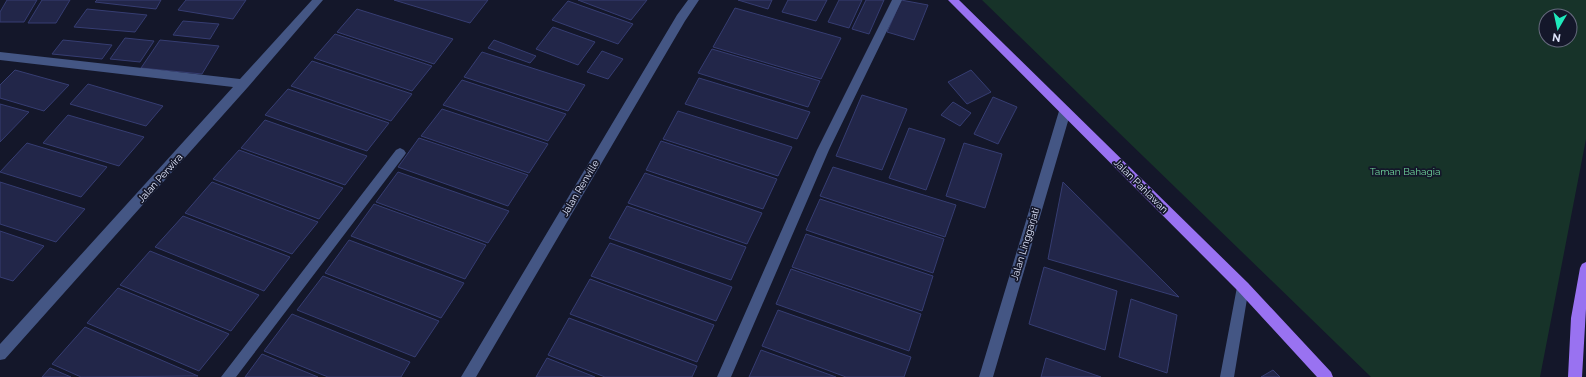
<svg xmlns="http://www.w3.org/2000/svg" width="1586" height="377" font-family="Raleway,sans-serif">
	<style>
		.green { fill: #173329; fill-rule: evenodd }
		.building { fill: #222649; stroke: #363d72 }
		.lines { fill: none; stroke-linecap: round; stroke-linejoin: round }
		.minor { fill: #445684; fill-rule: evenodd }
		.major { fill: #9972f1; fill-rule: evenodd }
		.labels { text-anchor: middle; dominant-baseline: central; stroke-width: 3.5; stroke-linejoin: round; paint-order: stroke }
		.park-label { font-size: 10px; fill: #71d69d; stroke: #14172a }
		.street-label { font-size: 10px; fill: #e0e6fc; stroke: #14172a }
	</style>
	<rect width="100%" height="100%" fill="#14172a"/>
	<!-- green -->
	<path class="green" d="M 982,0 L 1586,0 L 1586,139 L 1540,377 L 1371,377 ZM 1546,16 L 1570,16 L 1570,40 L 1546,40 Z"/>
	<!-- building -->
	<path class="building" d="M 7,0 L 37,0 L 24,22 L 0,22 L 0,12 Z
		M 42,0 L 70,0 L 56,23 L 28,23 Z
		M 97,0 L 161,0 L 156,9 L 95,2 Z
		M 186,0 L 246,0 L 233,19 L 178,10 Z
		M 394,0 L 488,0 L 470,23 Z
		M 578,0 L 647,0 L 631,20 Z
		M 738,0 L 772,0 L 768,9 Z
		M 788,0 L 827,0 L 816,21 L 782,12 Z
		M 839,0 L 862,0 L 849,28 L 828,22 Z
		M 866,0 L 884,0 L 869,34 L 852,29 Z
		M 901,0 L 928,5 L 914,40 L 887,32 Z
		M 568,1 L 633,24 L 618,44 L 552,20 Z
		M 735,8 L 841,38 L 821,79 L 713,47 Z
		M 87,9 L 147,15 L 135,32 L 74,27 Z
		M 357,9 L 453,39 L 434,64 L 337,32 Z
		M 183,21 L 219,24 L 210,39 L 173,35 Z
		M 553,27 L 595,42 L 578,65 L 536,49 Z
		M 335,34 L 432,66 L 412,91 L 314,58 Z
		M 125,38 L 154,41 L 140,62 L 110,59 Z
		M 63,40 L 112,45 L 102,59 L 52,54 Z
		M 160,40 L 219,46 L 202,74 L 141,68 Z
		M 494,40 L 536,56 L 530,63 L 488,48 Z
		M 712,49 L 820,81 L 808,107 L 698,73 Z
		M 602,51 L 623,59 L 608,79 L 587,72 Z
		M 482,52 L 585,85 L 568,111 L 464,77 Z
		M 312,61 L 412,94 L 391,121 L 291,86 Z
		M 15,70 L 69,85 L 44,111 L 0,98 L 0,85 Z
		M 971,70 L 991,92 L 967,104 L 948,82 Z
		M 699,78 L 810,112 L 797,139 L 685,104 Z
		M 462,80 L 566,114 L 548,141 L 443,105 Z
		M 88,84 L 163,106 L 146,126 L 70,104 Z
		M 288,89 L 389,123 L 367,151 L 265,115 Z
		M 862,95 L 907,109 L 882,170 L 836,156 Z
		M 993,97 L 1017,107 L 998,144 L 974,134 Z
		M 953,102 L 971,113 L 960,126 L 941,115 Z
		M 0,104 L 29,112 L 0,142 Z
		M 442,109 L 548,144 L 529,173 L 421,136 Z
		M 678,111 L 792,147 L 778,176 L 663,139 Z
		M 68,115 L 144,137 L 119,166 L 43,143 Z
		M 265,120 L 367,156 L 345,185 L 241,148 Z
		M 909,128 L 945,139 L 926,190 L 889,178 Z
		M 419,138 L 528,175 L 508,206 L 398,167 Z
		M 661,141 L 777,179 L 763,209 L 646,170 Z
		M 27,143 L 107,167 L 81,197 L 0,172 Z
		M 964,143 L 1002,154 L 985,208 L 946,196 Z
		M 239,150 L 343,188 L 319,219 L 213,179 Z
		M 833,167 L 956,205 L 945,237 L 820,196 Z
		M 398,172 L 509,211 L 488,243 L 376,202 Z
		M 645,173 L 762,213 L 747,244 L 628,203 Z
		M 0,182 L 85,209 L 56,242 L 0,224 Z
		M 212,182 L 318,222 L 292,254 L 185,213 Z
		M 1063,182 L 1179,297 L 1048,259 Z
		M 820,199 L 944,239 L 933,273 L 806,230 Z
		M 374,204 L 486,245 L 465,279 L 351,236 Z
		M 627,206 L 746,247 L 731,280 L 609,238 Z
		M 183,216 L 290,257 L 264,291 L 155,247 Z
		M 0,231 L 44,246 L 13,281 L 0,277 Z
		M 806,234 L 933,276 L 922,311 L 792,267 Z
		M 349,240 L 464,283 L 441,318 L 325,273 Z
		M 610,243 L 732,287 L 716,321 L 591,276 Z
		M 150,251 L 259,295 L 231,331 L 120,285 Z
		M 1044,267 L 1117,291 L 1105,350 L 1029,324 Z
		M 791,269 L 921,314 L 909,351 L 776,304 Z
		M 323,276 L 439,321 L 415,357 L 297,310 Z
		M 590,279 L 714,325 L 697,362 L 570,314 Z
		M 118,288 L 229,334 L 199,371 L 87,323 Z
		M 1131,299 L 1177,315 L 1167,373 L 1119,357 Z
		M 778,310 L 911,357 L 904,377 L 846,377 L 762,346 Z
		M 292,314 L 410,362 L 401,377 L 328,377 L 264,351 Z
		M 569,318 L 697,366 L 692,377 L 605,377 L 548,355 Z
		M 85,327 L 198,376 L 81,377 L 52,364 Z
		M 761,350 L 836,377 L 749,377 Z
		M 262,354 L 318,377 L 245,377 Z
		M 547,358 L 595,377 L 536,377 Z
		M 1046,358 L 1101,377 L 1041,377 Z
		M 50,368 L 71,377 L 42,377 Z
		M 1273,370 L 1280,377 L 1261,377 Z"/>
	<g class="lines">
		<!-- minor -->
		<path class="minor" d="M 312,0 L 323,0 L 248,87 L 5,359 L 0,360 L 0,344 L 233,87 L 0,60 L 0,52 L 240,79 Z
			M 688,0 L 699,0 L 685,21 L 476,377 L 461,377 L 677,15 Z
			M 892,0 L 902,0 L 829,150 L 731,377 L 717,377 L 817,150 Z
			M 1065,106 L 1069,108 L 1071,111 L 993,377 L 979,377 L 1059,111 L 1061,108 Z
			M 400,148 L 404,150 L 406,153 L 404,156 L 236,377 L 221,377 L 396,150 Z
			M 1243,281 L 1248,283 L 1249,287 L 1234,377 L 1220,377 L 1237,287 L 1238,283 Z"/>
		<!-- major -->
		<path class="major" d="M 948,0 L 959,0 L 1248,283 L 1331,372 L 1333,377 L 1317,377 L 1238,291 Z
			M 1586,262 L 1586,309 L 1582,377 L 1568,377 L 1571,318 L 1580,268 L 1582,264 Z"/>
	</g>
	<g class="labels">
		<!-- park labels -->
		<g class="park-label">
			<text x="1405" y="171">Taman Bahagia</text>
		</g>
		<!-- street labels -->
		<g class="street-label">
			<text transform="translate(160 178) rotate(-48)">Jalan Perwira</text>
			<text transform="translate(1141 186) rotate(45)">Jalan Pahlawan</text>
			<text transform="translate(580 188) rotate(-59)">Jalan Renville</text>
			<text transform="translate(1025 244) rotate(-73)">Jalan Linggarjati</text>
		</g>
	</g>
	<!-- north arrow -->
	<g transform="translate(1558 28) rotate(189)"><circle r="19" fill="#14172a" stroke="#666a7e"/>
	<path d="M0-3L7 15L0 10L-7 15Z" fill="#1fe9bc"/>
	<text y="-6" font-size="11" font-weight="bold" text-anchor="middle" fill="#e0e6fc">N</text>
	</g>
</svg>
